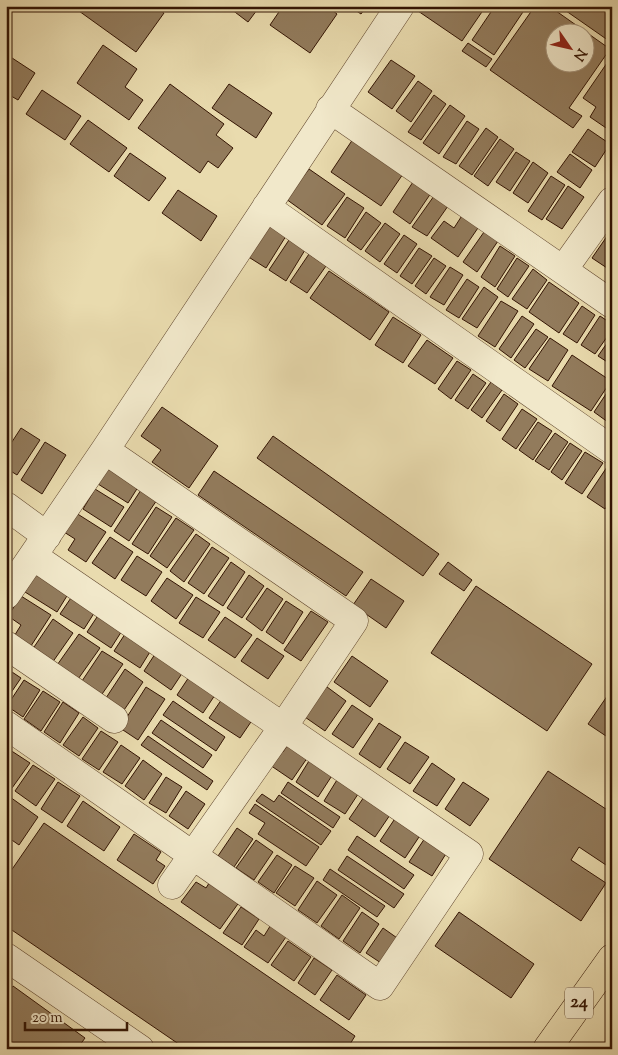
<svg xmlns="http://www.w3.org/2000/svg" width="618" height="1055" font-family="'Sorts Mill Goudy',serif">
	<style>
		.building { fill: #927b5c; stroke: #331403; fill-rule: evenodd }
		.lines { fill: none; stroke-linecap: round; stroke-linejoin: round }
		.minor-casing { stroke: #60462e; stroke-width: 29 }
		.major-casing { stroke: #331403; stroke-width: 29 }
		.minor { stroke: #f1e8ca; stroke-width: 28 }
		.major { stroke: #e9dbae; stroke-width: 28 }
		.labels { text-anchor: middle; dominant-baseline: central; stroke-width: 4.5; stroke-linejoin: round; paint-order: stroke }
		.shield { fill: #f1e8ca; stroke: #6c543f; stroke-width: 1 }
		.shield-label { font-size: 18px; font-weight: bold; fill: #331403 }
	</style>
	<rect width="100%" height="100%" fill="#e9dbae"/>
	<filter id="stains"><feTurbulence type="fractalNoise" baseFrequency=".004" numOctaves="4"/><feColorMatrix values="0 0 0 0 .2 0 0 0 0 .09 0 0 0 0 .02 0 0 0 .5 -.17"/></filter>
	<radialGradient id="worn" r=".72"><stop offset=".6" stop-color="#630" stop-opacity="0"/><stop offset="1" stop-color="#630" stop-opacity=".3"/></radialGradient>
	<!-- building -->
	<path class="building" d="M 72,6 L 154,6 L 164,13 L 136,52 Z
		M 227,6 L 260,6 L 248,22 Z
		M 283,6 L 327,6 L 337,14 L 310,53 L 270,25 Z
		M 349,6 L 367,6 L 361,14 Z
		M 422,6 L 486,6 L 462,41 L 418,11 Z
		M 495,6 L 527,6 L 494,55 L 472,40 Z
		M 535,6 L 549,6 L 610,49 L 569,108 L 582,116 L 573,128 L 490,70 ZM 556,32 L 586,32 L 586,62 L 556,62 Z
		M 559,6 L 612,6 L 612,43 Z
		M 468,43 L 492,59 L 486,67 L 462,51 Z
		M 103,45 L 137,69 L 125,87 L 143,100 L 129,120 L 77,83 Z
		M 6,54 L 35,73 L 18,100 L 6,93 Z
		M 391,60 L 415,76 L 392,109 L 368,92 Z
		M 607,63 L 612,66 L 612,132 L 590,117 L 596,107 L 583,98 Z
		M 418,81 L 432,91 L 411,122 L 396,111 Z
		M 170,84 L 224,124 L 216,135 L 233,148 L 218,168 L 208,161 L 200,173 L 138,128 Z
		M 229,84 L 272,113 L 256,138 L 212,108 Z
		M 42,90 L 81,116 L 65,140 L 26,114 Z
		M 434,95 L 446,104 L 421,140 L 408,132 Z
		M 450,105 L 465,116 L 439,154 L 423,143 Z
		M 88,120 L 127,148 L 109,172 L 70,144 Z
		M 467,121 L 479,129 L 456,164 L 443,157 Z
		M 486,128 L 498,137 L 472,175 L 459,166 Z
		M 588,129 L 610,144 L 595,167 L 572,152 Z
		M 353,139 L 403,174 L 381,206 L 331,172 Z
		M 500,139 L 514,149 L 488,186 L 474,176 Z
		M 516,152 L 530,161 L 510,191 L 496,182 Z
		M 130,153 L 166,178 L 149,201 L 114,176 Z
		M 570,154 L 592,170 L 580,188 L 557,172 Z
		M 533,162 L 548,173 L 528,203 L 513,193 Z
		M 309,169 L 345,194 L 322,225 L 286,199 Z
		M 551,176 L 565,185 L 542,220 L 528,211 Z
		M 413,182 L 431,193 L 410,224 L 393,212 Z
		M 568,186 L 584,197 L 562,229 L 546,219 Z
		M 178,190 L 217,216 L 201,241 L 162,213 Z
		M 434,196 L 448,206 L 427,236 L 412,227 Z
		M 347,197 L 364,208 L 345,238 L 327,226 Z
		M 366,212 L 381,223 L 361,250 L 347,240 Z
		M 463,214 L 480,225 L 458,257 L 431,238 L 444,221 L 454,228 Z
		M 385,223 L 400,234 L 380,262 L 365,251 Z
		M 267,224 L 286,236 L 266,268 L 247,256 Z
		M 612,229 L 612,261 L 607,268 L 592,258 Z
		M 484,232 L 498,241 L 477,272 L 463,262 Z
		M 404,235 L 417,244 L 397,273 L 384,264 Z
		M 289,240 L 305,250 L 286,281 L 269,270 Z
		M 500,246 L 515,256 L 495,287 L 481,277 Z
		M 419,248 L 432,256 L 412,284 L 400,276 Z
		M 309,254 L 326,266 L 307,293 L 290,282 Z
		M 434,258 L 446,266 L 426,294 L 415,286 Z
		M 517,258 L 529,266 L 508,297 L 497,289 Z
		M 450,267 L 463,275 L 444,305 L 430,297 Z
		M 533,269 L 547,280 L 527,309 L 512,299 Z
		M 329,271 L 389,312 L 370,340 L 310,298 Z
		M 467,279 L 479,287 L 459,318 L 446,310 Z
		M 549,282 L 579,303 L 559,333 L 529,312 Z
		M 484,287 L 498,297 L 477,328 L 462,319 Z
		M 501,301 L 518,311 L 495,347 L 478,336 Z
		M 582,306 L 595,315 L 577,343 L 563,334 Z
		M 522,316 L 534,324 L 511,358 L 499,349 Z
		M 600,316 L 612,324 L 612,330 L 595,354 L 581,345 Z
		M 393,317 L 421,335 L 403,363 L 375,345 Z
		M 536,329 L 548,337 L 525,368 L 514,360 Z
		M 612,336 L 612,365 L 598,356 Z
		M 550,338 L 568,350 L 548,381 L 529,369 Z
		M 427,340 L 453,358 L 435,384 L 408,366 Z
		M 572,355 L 611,381 L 591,411 L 552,386 Z
		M 457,361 L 471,370 L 451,399 L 438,389 Z
		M 473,374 L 486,383 L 468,409 L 455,400 Z
		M 491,382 L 502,390 L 482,418 L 471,410 Z
		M 612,385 L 612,425 L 594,412 Z
		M 504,394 L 518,404 L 500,431 L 486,421 Z
		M 162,407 L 218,446 L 189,488 L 152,462 L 161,450 L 141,436 Z
		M 522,409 L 537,419 L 516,449 L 502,439 Z
		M 538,422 L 552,431 L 533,460 L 519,450 Z
		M 21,428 L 40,440 L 17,475 L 6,468 L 6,451 Z
		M 555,433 L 568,442 L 549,470 L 535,461 Z
		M 273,436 L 439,554 L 423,576 L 257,458 Z
		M 45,442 L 66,455 L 42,494 L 21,480 Z
		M 570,443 L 582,451 L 562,480 L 551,472 Z
		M 585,452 L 603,463 L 582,494 L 565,483 Z
		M 111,464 L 140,484 L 128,503 L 98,484 Z
		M 607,467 L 612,470 L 612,499 L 605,509 L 587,497 Z
		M 214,471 L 363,572 L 346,596 L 198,495 Z
		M 143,487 L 159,497 L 129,541 L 114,531 Z
		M 95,489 L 124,507 L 111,527 L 83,509 Z
		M 156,507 L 172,517 L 148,554 L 132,544 Z
		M 76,513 L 106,532 L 86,562 L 68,550 L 75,539 L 64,532 Z
		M 176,518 L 194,530 L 167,568 L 150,556 Z
		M 196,534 L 210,544 L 184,582 L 170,571 Z
		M 110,537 L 133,552 L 115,579 L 92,563 Z
		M 212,547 L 229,558 L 204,594 L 188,583 Z
		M 137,556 L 162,572 L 146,596 L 121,580 Z
		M 231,562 L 245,572 L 223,606 L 208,596 Z
		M 448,562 L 472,580 L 464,591 L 439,574 Z
		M 38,570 L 70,591 L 57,612 L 25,592 Z
		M 249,575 L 264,586 L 242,618 L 227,608 Z
		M 167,578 L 193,595 L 176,619 L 151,601 Z
		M 371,579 L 404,601 L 386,628 L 353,605 Z
		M 476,586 L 592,664 L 547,731 L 431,653 Z
		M 267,588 L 283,599 L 262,631 L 246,619 Z
		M 75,592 L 98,607 L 84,629 L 60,614 Z
		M 21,596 L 51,615 L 29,649 L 13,638 L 21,625 L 8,616 Z
		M 196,597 L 220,612 L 203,638 L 179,623 Z
		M 286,601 L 303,612 L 283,644 L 266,632 Z
		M 101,611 L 125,626 L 111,648 L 87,632 Z
		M 311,611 L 328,622 L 301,661 L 284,650 Z
		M 225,617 L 252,635 L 235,658 L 208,640 Z
		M 53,619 L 73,633 L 52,663 L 32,650 Z
		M 127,631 L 153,647 L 140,668 L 114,651 Z
		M 79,634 L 100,648 L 76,682 L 55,668 Z
		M 257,638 L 284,656 L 268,679 L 241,661 Z
		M 102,651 L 123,664 L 100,697 L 80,684 Z
		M 157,651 L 185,669 L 171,690 L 144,671 Z
		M 352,656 L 388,681 L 370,707 L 334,682 Z
		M 6,668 L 21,678 L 6,700 Z
		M 125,669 L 143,682 L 122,713 L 104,701 Z
		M 191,674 L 217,692 L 203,713 L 177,695 Z
		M 24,680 L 40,690 L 23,717 L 7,706 Z
		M 323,684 L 346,701 L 325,731 L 302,715 Z
		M 146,687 L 165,699 L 138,740 L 120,728 Z
		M 612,689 L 612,740 L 588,724 Z
		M 43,691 L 60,702 L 41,731 L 24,719 Z
		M 224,696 L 255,716 L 240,738 L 209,718 Z
		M 173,701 L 225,737 L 216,751 L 163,715 Z
		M 63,702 L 79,713 L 60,743 L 44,732 Z
		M 352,705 L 373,719 L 353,748 L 332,734 Z
		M 83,717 L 98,728 L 79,756 L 63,745 Z
		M 161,720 L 212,755 L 203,768 L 152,733 Z
		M 379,723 L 401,737 L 380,768 L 359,754 Z
		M 101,731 L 118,742 L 99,770 L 82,759 Z
		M 148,736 L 213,781 L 207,790 L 141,745 Z
		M 290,741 L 310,754 L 292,780 L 267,763 L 278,747 L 283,752 Z
		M 405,742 L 429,757 L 410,784 L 387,769 Z
		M 121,745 L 140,758 L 122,784 L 103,772 Z
		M 7,748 L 30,763 L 12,788 L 6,784 Z
		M 312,756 L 335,771 L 318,797 L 296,782 Z
		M 143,760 L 162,774 L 144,800 L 125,786 Z
		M 432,763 L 455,779 L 437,806 L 413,791 Z
		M 33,765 L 55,779 L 36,806 L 15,791 Z
		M 548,771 L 612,813 L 612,869 L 579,847 L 571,860 L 606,883 L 581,921 L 489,859 Z
		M 340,775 L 362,788 L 345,814 L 324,801 Z
		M 166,777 L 182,787 L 166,813 L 149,803 Z
		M 58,782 L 80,796 L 62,823 L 41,809 Z
		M 288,782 L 340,817 L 333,828 L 281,793 Z
		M 463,782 L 489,799 L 470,826 L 445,809 Z
		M 186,791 L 205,804 L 188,829 L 169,816 Z
		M 262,794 L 274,802 L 279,795 L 331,831 L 321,845 L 256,801 Z
		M 366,794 L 392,812 L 375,837 L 349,819 Z
		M 10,797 L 38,817 L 19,845 L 6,836 L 6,803 Z
		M 83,801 L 120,827 L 104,851 L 67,826 Z
		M 255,804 L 319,847 L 306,866 L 258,834 L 265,823 L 249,813 Z
		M 398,814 L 423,831 L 405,858 L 380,841 Z
		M 44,823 L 355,1036 L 347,1049 L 186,1049 L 6,926 L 6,878 Z
		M 237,828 L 253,839 L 234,867 L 218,856 Z
		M 134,834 L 161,852 L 156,860 L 165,866 L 153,884 L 117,860 Z
		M 427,835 L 449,849 L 432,876 L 409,862 Z
		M 357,836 L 414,875 L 404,889 L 348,850 Z
		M 256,840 L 273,852 L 254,880 L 236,868 Z
		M 277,855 L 292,865 L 274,893 L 258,882 Z
		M 347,856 L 404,894 L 394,908 L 338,870 Z
		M 295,866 L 314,878 L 295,906 L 276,893 Z
		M 330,869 L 385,906 L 377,917 L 323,880 Z
		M 211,880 L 240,901 L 220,929 L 181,902 L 196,882 L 206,888 Z
		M 317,881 L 337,895 L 317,923 L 298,910 Z
		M 342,895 L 360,908 L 339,939 L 321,926 Z
		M 241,907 L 259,919 L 242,945 L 223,933 Z
		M 362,912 L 379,924 L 360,953 L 343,941 Z
		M 459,912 L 534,964 L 511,998 L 435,946 Z
		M 272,923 L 288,934 L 268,963 L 244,947 L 256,930 L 264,936 Z
		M 383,928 L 400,940 L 384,965 L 366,953 Z
		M 288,941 L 311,957 L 294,981 L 271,965 Z
		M 314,958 L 332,970 L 315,995 L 298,983 Z
		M 337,975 L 366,995 L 349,1020 L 320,1000 Z
		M 13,986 L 85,1038 L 77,1049 L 12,1049 L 6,1045 L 6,996 Z"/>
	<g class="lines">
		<defs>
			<path id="minor" d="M 330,109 L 612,304
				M 266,207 L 612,450
				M 563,270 L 612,201
				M 105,450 L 354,621 L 283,727 L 172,885
				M 6,506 L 47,536
				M 6,595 L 105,450 L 400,6
				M 6,645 L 114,719
				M 6,725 L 380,986 L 469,854 L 33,556
				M 6,957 L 140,1049"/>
			<path id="major" d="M 547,1049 L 612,958"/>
		</defs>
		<!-- minor casing -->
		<use href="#minor" class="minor-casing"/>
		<!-- major casing -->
		<use href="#major" class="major-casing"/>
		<!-- minor -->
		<use href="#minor" class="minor"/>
		<!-- major -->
		<use href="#major" class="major"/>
	</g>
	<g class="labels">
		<!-- shield labels -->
		<rect class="shield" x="565" y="987.5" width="28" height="31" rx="4"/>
		<g class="shield-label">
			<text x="579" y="1003">24</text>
		</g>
	</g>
	<!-- margin -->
	<rect width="618" height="1055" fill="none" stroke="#e9dbae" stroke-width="25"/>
	<rect x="8" y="8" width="603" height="1040" fill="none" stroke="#331403" stroke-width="2.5"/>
	<rect x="12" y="12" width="593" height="1030" fill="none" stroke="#331403"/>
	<!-- north arrow -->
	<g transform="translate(570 48) rotate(124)"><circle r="24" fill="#f1e8ca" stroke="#a5937a"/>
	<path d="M0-4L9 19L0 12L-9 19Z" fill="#8f2418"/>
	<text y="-8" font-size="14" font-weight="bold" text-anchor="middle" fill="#331403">N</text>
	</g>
	<!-- scale -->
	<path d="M25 1022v8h102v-8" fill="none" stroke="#331403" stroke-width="2.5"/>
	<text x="32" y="1022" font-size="15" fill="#331403" stroke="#f1e8ca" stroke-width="4" paint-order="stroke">20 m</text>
	<rect width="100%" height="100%" filter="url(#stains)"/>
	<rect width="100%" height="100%" fill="url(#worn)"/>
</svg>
